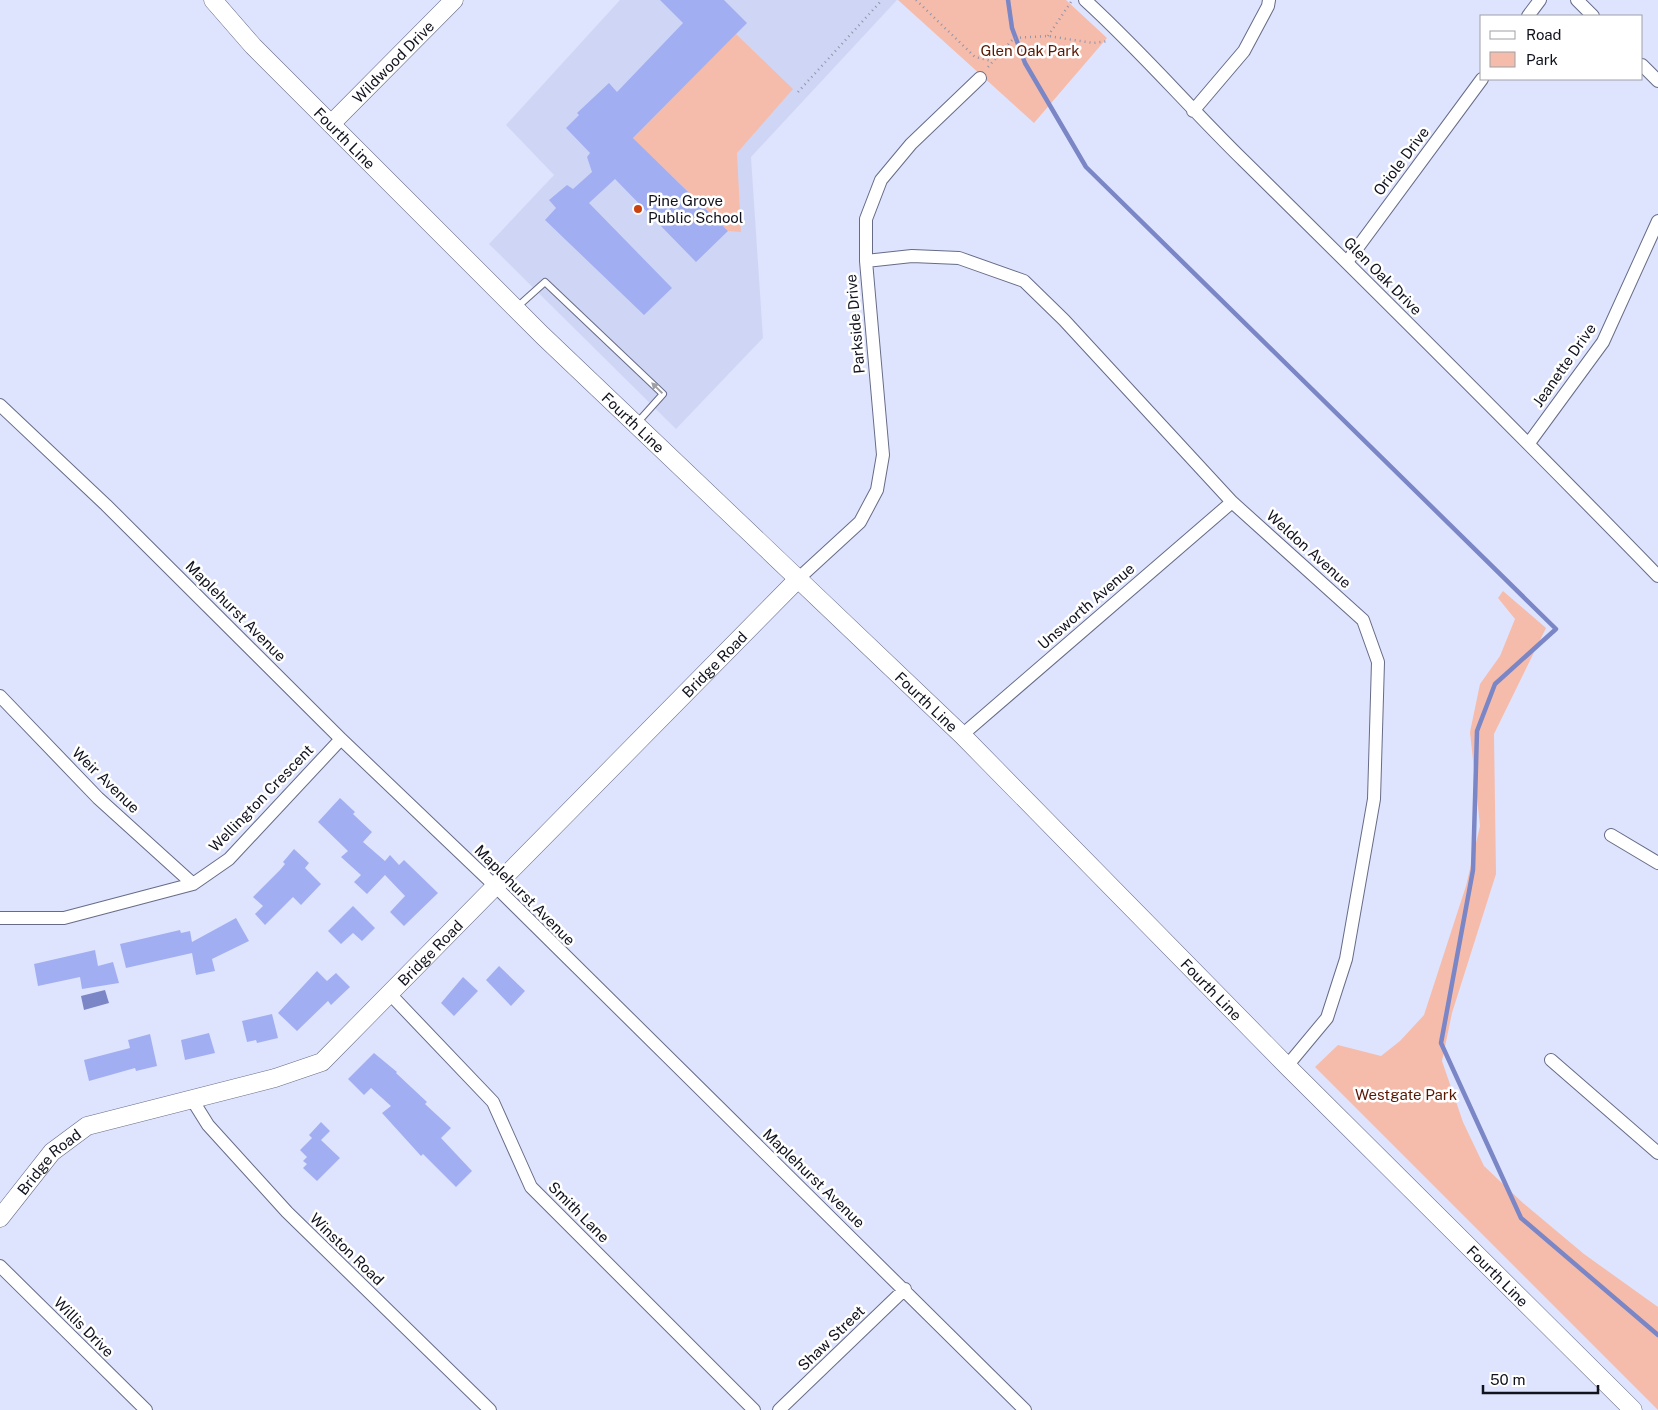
<svg xmlns="http://www.w3.org/2000/svg" width="1658" height="1410" font-family="'Public Sans',sans-serif">
	<style>
		.built { fill: #cfd6f5 }
		.green { fill: #f5bcab }
		.water { fill: #7a86c6 }
		.lines { fill: none; stroke-linecap: round; stroke-linejoin: round }
		.stream { stroke: #7a86c6; stroke-width: 4.5 }
		.building { fill: #a1aff2 }
		.lane-casing { stroke: #666c87; stroke-width: 8 }
		.street-casing { stroke: #666c87; stroke-width: 14 }
		.secondary-casing { stroke: #666c87; stroke-width: 19 }
		.path { stroke: #9094a9; stroke-width: 2.5; stroke-dasharray: 1 4; stroke-linecap: butt }
		.lane { stroke: #fff; stroke-width: 6 }
		.street { stroke: #fff; stroke-width: 12 }
		.secondary { stroke: #fff; stroke-width: 18 }
		.oneway { fill: #9fa0a5 }
		.poi-dot { fill: #ca4311; stroke: #fff; stroke-width: 2 }
		.labels { text-anchor: middle; dominant-baseline: central; stroke-width: 5; stroke-linejoin: round; paint-order: stroke }
		.park-label { font-size: 15px; fill: #591701; stroke: #fff }
		.street-label { font-size: 15px; fill: #10121d; stroke: #fff }
		.poi-label { font-size: 15px; fill: #10121d; stroke: #fff; text-anchor: start }
	</style>
	<rect width="100%" height="100%" fill="#dee4fe"/>
	<!-- built -->
	<path class="built" d="M 620,0 L 897,0 L 751,157 L 763,338 L 676,429 L 489,244 L 554,175 L 506,125 Z"/>
	<!-- green -->
	<path class="green" d="M 898,0 L 1066,0 L 1107,38 L 1034,123 Z
		M 736,34 L 793,89 L 737,153 L 741,232 L 728,231 L 633,138 Z
		M 1503,591 L 1546,628 L 1494,734 L 1496,874 L 1452,1013 L 1442,1061 L 1463,1122 L 1484,1166 L 1523,1203 L 1584,1254 L 1658,1307 L 1658,1410 L 1315,1067 L 1338,1045 L 1381,1056 L 1400,1041 L 1424,1015 L 1466,886 L 1480,826 L 1470,732 L 1480,684 L 1500,656 L 1515,619 L 1498,598 Z"/>
	<!-- water -->
	<path class="water" d="M 105,990 L 109,1003 L 84,1010 L 81,996 Z"/>
	<g class="lines">
		<!-- stream -->
		<path class="stream" d="M 1008,0 L 1012,28 L 1025,63 L 1086,167 L 1556,629 L 1495,684 L 1477,731 L 1473,870 L 1441,1043 L 1521,1218 L 1658,1335"/>
	</g>
	<!-- building -->
	<path class="building" d="M 660,0 L 724,0 L 747,23 L 633,138 L 728,231 L 696,262 L 615,179 L 589,203 L 672,288 L 644,315 L 545,220 L 556,208 L 549,200 L 567,185 L 573,189 L 592,172 L 587,157 L 590,153 L 566,128 L 579,115 L 577,113 L 609,83 L 617,92 L 683,23 Z
		M 340,798 L 355,812 L 353,814 L 372,832 L 363,842 L 385,861 L 390,855 L 399,865 L 404,860 L 438,893 L 404,926 L 390,912 L 405,896 L 385,875 L 367,894 L 354,882 L 361,875 L 341,857 L 348,851 L 318,822 Z
		M 294,849 L 309,863 L 305,868 L 321,884 L 301,905 L 293,897 L 265,925 L 255,914 L 263,906 L 253,897 L 280,870 L 285,864 L 283,862 Z
		M 353,906 L 375,928 L 362,941 L 353,933 L 341,944 L 328,931 Z
		M 236,918 L 249,941 L 212,959 L 215,971 L 196,975 L 192,953 L 126,968 L 120,944 L 180,930 L 181,933 L 190,931 L 192,942 Z
		M 95,950 L 98,966 L 113,962 L 119,983 L 82,989 L 80,977 L 38,986 L 34,964 Z
		M 499,966 L 525,991 L 511,1006 L 486,980 Z
		M 317,971 L 327,981 L 336,973 L 350,987 L 331,1005 L 328,1001 L 297,1031 L 278,1013 Z
		M 463,977 L 478,991 L 454,1016 L 441,1003 Z
		M 272,1014 L 278,1038 L 257,1043 L 256,1040 L 247,1042 L 242,1021 Z
		M 209,1033 L 215,1053 L 185,1060 L 181,1040 Z
		M 150,1034 L 157,1066 L 136,1071 L 135,1068 L 89,1081 L 84,1060 L 130,1048 L 128,1040 Z
		M 374,1053 L 397,1072 L 396,1073 L 427,1102 L 425,1104 L 451,1128 L 441,1138 L 472,1171 L 456,1187 L 423,1154 L 421,1156 L 382,1113 L 391,1106 L 371,1088 L 364,1095 L 348,1079 Z
		M 321,1122 L 330,1131 L 321,1140 L 340,1158 L 317,1181 L 303,1168 L 307,1164 L 303,1161 L 307,1157 L 300,1150 L 312,1138 L 309,1135 Z"/>
	<g class="lines">
		<defs>
			<path id="lane" d="M 516,308 L 545,282 L 663,394 L 637,423"/>
			<path id="street" d="M 1085,0 C 1140,50 1189,107 1243,160 C 1382,297 1521,435 1658,576
				M 1577,0 L 1593,16
				M 1528,16 L 1540,0
				M 1642,65 L 1658,81
				M 1193,111 L 1244,51 L 1268,6 L 1269,0
				M 866,261 L 912,256 L 959,258 L 1024,281 L 1064,320 L 1232,502 L 1363,620 L 1378,662 L 1374,799 L 1346,959 L 1327,1018 L 1287,1066
				M 1347,262 L 1482,79
				M 0,405 L 106,505 L 341,739 L 494,885 L 1025,1410
				M 1529,443 L 1603,342 L 1658,221
				M 799,578 L 860,522 L 877,490 L 883,455 L 866,261 L 866,219 L 881,180 L 911,144 L 980,78
				M 0,696 L 98,798 L 193,884
				M 962,735 L 1232,502
				M 1611,835 L 1658,863
				M 0,918 L 64,918 L 193,884 L 229,859 L 341,739
				M 390,994 L 493,1102 L 531,1187 L 754,1410
				M 1551,1060 L 1658,1153
				M 193,1101 L 208,1125 L 287,1212 L 490,1410
				M 0,1266 L 146,1410
				M 779,1410 L 905,1289"/>
			<g id="secondary">
				<path id="s1" d="M 213,0 L 253,46 L 542,335 L 962,735 L 1287,1066 L 1633,1410"/>
				<path id="s2" d="M 331,124 L 454,0"/>
				<path id="s3" d="M 0,1218 L 52,1152 L 87,1126 L 275,1078 L 322,1062 L 799,578"/>
			</g>
		</defs>
		<!-- lane casing -->
		<use href="#lane" class="lane-casing"/>
		<!-- street casing -->
		<use href="#street" class="street-casing"/>
		<!-- secondary casing -->
		<use href="#secondary" class="secondary-casing"/>
		<!-- path -->
		<path class="path" d="M 916,0 L 975,57 L 992,61
			M 1048,36 L 1071,2
			M 988,67 L 1014,38 L 1048,36 L 1093,43 L 1109,41
			M 798,92 L 882,0"/>
		<!-- lane -->
		<use href="#lane" class="lane"/>
		<!-- street -->
		<use href="#street" class="street"/>
		<!-- secondary -->
		<use href="#secondary" class="secondary"/>
	</g>
	<!-- one-way arrows -->
	<defs><path id="oneway-solid" d="M-6-.8H1V-3.2L6.5 0L1 3.2V.8H-6Z" transform="scale(1.25)"/></defs>
	<use class="oneway" href="#oneway-solid" transform="translate(657 388) rotate(-136)"/>
	<!-- markers -->
	<circle class="poi-dot" cx="638" cy="209" r="5"/>
	<g class="labels">
		<!-- park labels -->
		<g class="park-label">
			<text x="1030" y="50">Glen Oak Park</text>
			<text x="1406" y="1094">Westgate Park</text>
		</g>
		<!-- street labels -->
		<g class="street-label">
			<text stroke="none"><textPath href="#s2" startOffset="88">Wildwood Drive</textPath></text>
			<text stroke="none"><textPath href="#s1" startOffset="191">Fourth Line</textPath></text>
			<text transform="translate(1401 161) rotate(-53)">Oriole Drive</text>
			<text transform="translate(1383 276) rotate(45)">Glen Oak Drive</text>
			<text transform="translate(855 324) rotate(-95)">Parkside Drive</text>
			<text transform="translate(1564 365) rotate(-55)">Jeanette Drive</text>
			<text stroke="none"><textPath href="#s1" startOffset="596">Fourth Line</textPath></text>
			<text transform="translate(1309 549) rotate(42)">Weldon Avenue</text>
			<text transform="translate(1086 606) rotate(-41)">Unsworth Avenue</text>
			<text transform="translate(236 611) rotate(45)">Maplehurst Avenue</text>
			<text stroke="none"><textPath href="#s3" startOffset="930">Bridge Road</textPath></text>
			<text stroke="none"><textPath href="#s1" startOffset="1001">Fourth Line</textPath></text>
			<text transform="translate(106 780) rotate(44)">Weir Avenue</text>
			<text transform="translate(261 798) rotate(-46)">Wellington Crescent</text>
			<text transform="translate(525 895) rotate(45)">Maplehurst Avenue</text>
			<text stroke="none"><textPath href="#s3" startOffset="525">Bridge Road</textPath></text>
			<text stroke="none"><textPath href="#s1" startOffset="1406">Fourth Line</textPath></text>
			<text stroke="none"><textPath href="#s3" startOffset="75">Bridge Road</textPath></text>
			<text transform="translate(814 1178) rotate(44)">Maplehurst Avenue</text>
			<text transform="translate(579 1212) rotate(45)">Smith Lane</text>
			<text transform="translate(347 1249) rotate(44)">Winston Road</text>
			<text stroke="none"><textPath href="#s1" startOffset="1811">Fourth Line</textPath></text>
			<text transform="translate(84 1327) rotate(45)">Willis Drive</text>
			<text transform="translate(831 1338) rotate(-44)">Shaw Street</text>
		</g>
		<!-- poi labels -->
		<g class="poi-label">
			<text x="648" y="200">Pine Grove<tspan x="648" dy="17">Public School</tspan></text>
		</g>
	</g>
	<!-- legend -->
	<rect x="1480" y="15" width="162" height="65" fill="#ffffff" stroke="#9fa0a5"/>
	<rect x="1490" y="31" width="25" height="8" fill="#ffffff" stroke="#9fa0a5"/>
	<text x="1526" y="40" font-size="15" fill="#10121d">Road</text>
	<rect x="1490" y="52" width="25" height="15" fill="#f5bcab" stroke="#9fa0a5"/>
	<text x="1526" y="65" font-size="15" fill="#10121d">Park</text>
	<!-- scale -->
	<path d="M1483 1385v8h115v-8" fill="none" stroke="#10121d" stroke-width="2.5"/>
	<text x="1490" y="1385" font-size="15" fill="#10121d" stroke="#ffffff" stroke-width="4" paint-order="stroke">50 m</text>
</svg>
